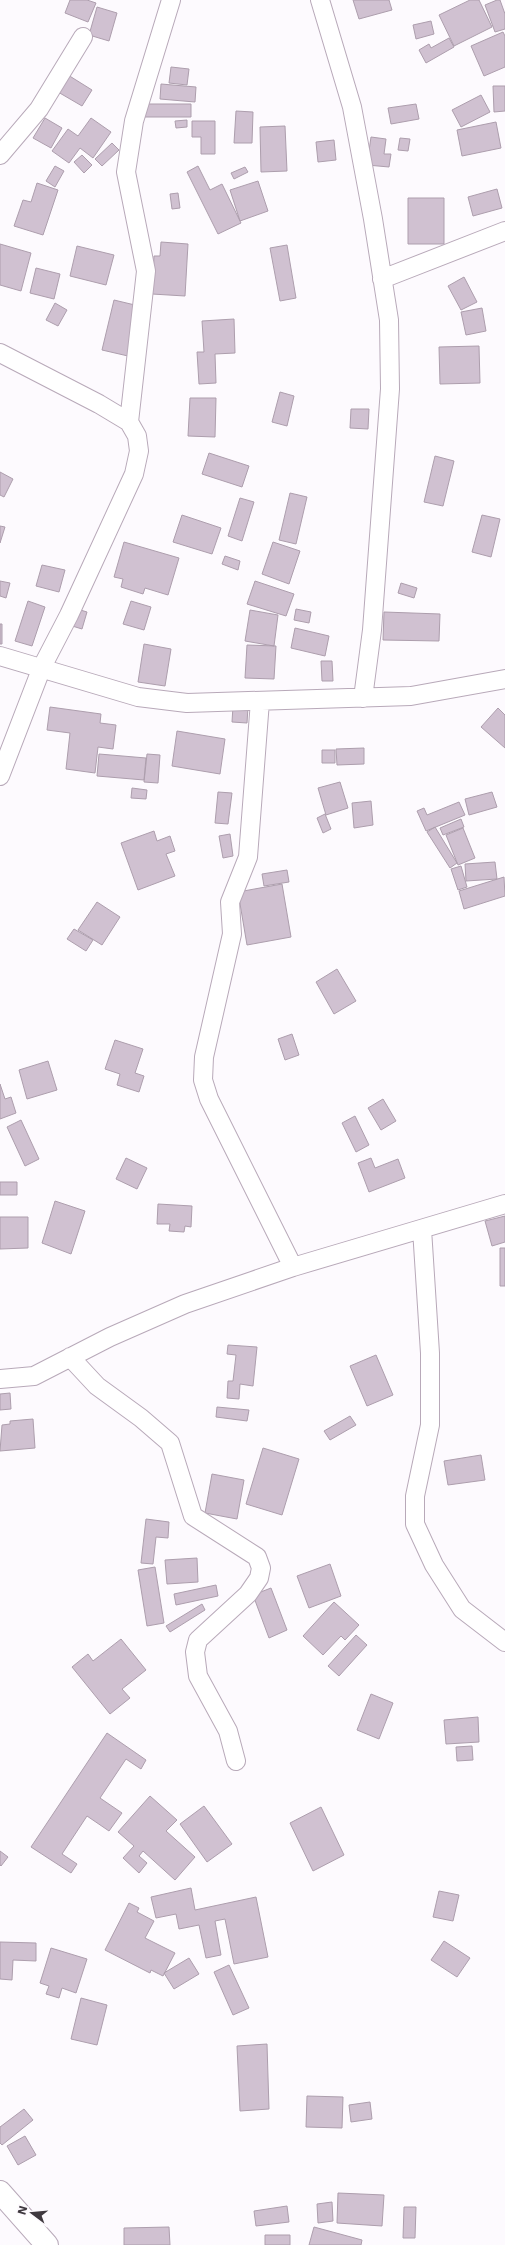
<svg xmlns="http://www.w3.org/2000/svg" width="505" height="2245" font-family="'DejaVu Sans',sans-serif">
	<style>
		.building { fill: #d0c1d1; stroke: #ad9ead }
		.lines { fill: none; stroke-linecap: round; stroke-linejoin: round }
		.minor-casing { stroke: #b8a9b9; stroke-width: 20 }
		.tertiary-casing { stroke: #b8a9b9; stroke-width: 24 }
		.minor { stroke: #fff; stroke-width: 18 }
		.tertiary { stroke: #fff; stroke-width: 22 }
	</style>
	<rect width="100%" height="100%" fill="#fdfafe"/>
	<!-- building -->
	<path class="building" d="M 70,0 L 87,0 L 96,3 L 88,22 L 65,13 Z
		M 353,0 L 389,0 L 392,10 L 359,19 Z
		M 470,0 L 479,0 L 492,27 L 454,46 L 439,15 Z
		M 497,0 L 500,0 L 505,14 L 505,29 L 495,32 L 485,5 Z
		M 97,7 L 117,13 L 109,41 L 89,35 Z
		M 431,21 L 434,34 L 416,39 L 413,25 Z
		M 503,32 L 505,36 L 505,67 L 484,76 L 471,46 Z
		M 449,38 L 454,47 L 426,63 L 419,50 L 429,44 L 431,48 Z
		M 171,67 L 189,69 L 187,85 L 169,83 Z
		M 68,75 L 92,90 L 82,106 L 58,92 Z
		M 161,84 L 196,87 L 195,102 L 160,99 Z
		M 493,86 L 505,86 L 505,111 L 494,112 Z
		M 481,95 L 490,112 L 461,127 L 452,110 Z
		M 145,104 L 191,104 L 191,117 L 144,117 Z
		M 416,104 L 419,119 L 391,124 L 388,108 Z
		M 236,111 L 253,112 L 252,143 L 234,143 Z
		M 45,118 L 62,128 L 51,148 L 33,138 Z
		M 91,118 L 111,132 L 93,158 L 80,148 L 69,163 L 52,151 L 68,129 L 78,136 Z
		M 187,120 L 187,127 L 176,128 L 175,121 Z
		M 192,121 L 215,121 L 215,154 L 201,154 L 201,137 L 192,137 Z
		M 496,122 L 501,148 L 462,156 L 457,130 Z
		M 285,126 L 287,171 L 261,172 L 260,127 Z
		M 371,137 L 386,139 L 384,154 L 391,154 L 389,167 L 367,165 Z
		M 400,138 L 410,139 L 408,151 L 398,150 Z
		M 334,140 L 336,160 L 318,162 L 316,142 Z
		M 112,143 L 119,150 L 102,166 L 95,159 Z
		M 82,155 L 92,165 L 84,173 L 74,162 Z
		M 55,166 L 64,171 L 55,187 L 46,181 Z
		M 198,166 L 210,190 L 222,184 L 241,223 L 218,234 L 187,172 Z
		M 245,167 L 248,172 L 234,179 L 231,173 Z
		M 258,181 L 268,211 L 240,221 L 230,190 Z
		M 37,183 L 58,190 L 43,235 L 14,226 L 23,200 L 31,202 Z
		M 497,189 L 502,208 L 473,216 L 468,197 Z
		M 178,193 L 180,208 L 172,209 L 170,194 Z
		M 408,198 L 444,198 L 444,244 L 408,244 Z
		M 161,242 L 188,244 L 185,296 L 152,294 L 154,256 L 160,256 Z
		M 0,244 L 31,253 L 21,291 L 0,285 Z
		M 287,245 L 296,298 L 280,301 L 270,248 Z
		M 77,246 L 114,255 L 106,285 L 70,276 Z
		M 36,268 L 60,274 L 54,299 L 30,293 Z
		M 464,277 L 477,302 L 461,310 L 448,286 Z
		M 114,300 L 139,306 L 128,356 L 102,350 Z
		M 55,303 L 67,310 L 58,326 L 46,320 Z
		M 482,308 L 486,331 L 466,335 L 461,312 Z
		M 234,319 L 235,353 L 215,354 L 216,383 L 199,384 L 197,352 L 204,352 L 202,321 Z
		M 479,346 L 480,383 L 440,384 L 439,347 Z
		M 280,392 L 294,396 L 287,426 L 272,422 Z
		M 190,398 L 216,398 L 215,437 L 188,436 Z
		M 351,409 L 369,409 L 368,429 L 350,428 Z
		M 209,453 L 249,466 L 242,487 L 202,474 Z
		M 435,456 L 454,461 L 443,506 L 424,502 Z
		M 0,472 L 13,479 L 4,497 L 0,495 Z
		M 290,493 L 307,497 L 296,544 L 279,540 Z
		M 240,498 L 254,502 L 242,541 L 228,536 Z
		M 182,515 L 221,528 L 212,554 L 173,542 Z
		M 482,515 L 500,519 L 491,557 L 472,552 Z
		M 0,526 L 5,527 L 0,543 Z
		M 124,542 L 179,558 L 168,595 L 145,588 L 143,594 L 121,587 L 123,579 L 114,577 Z
		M 273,542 L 300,551 L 289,584 L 262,574 Z
		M 225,556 L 240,561 L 238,570 L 222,564 Z
		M 42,565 L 65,570 L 59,592 L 36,586 Z
		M 0,581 L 10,583 L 6,598 L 0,596 Z
		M 255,581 L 294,594 L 286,616 L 247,604 Z
		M 401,583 L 417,588 L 414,598 L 398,593 Z
		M 28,601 L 45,607 L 32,646 L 15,641 Z
		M 131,601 L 151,607 L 144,630 L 123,624 Z
		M 74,608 L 87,612 L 82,629 L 69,625 Z
		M 296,609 L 311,612 L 309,623 L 294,620 Z
		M 250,610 L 278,615 L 274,646 L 245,641 Z
		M 384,612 L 440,614 L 439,641 L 383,640 Z
		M 0,624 L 2,624 L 2,644 L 0,644 Z
		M 295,628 L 329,636 L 325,656 L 291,648 Z
		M 144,644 L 171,649 L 165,686 L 138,682 Z
		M 247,645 L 276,646 L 274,679 L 245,678 Z
		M 321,661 L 332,661 L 333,681 L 322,681 Z
		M 233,706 L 248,707 L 247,723 L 232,722 Z
		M 50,707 L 101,714 L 100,723 L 116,725 L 113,749 L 98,747 L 95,773 L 66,769 L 70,733 L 47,730 Z
		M 498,708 L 505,715 L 505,748 L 481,727 Z
		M 177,731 L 225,739 L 220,774 L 172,766 Z
		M 364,748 L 364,764 L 337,765 L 336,749 Z
		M 322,750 L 335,750 L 335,763 L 322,763 Z
		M 99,754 L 146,758 L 144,780 L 97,776 Z
		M 147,754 L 160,755 L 158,783 L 144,782 Z
		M 340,782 L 348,808 L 326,815 L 318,788 Z
		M 132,788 L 147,790 L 146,799 L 131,798 Z
		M 218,792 L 232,793 L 228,824 L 215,823 Z
		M 492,792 L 497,807 L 469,815 L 465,799 Z
		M 371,801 L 373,825 L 354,828 L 352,803 Z
		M 459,802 L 465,815 L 426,831 L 417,811 L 424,808 L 427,815 Z
		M 325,814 L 331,829 L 323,833 L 317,818 Z
		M 461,819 L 464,827 L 443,835 L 440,828 Z
		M 435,827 L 457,863 L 450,868 L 427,832 Z
		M 463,828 L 475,858 L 458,865 L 446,835 Z
		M 154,831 L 157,841 L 170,836 L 175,851 L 166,854 L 175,876 L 138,890 L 121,843 Z
		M 230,834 L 233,856 L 223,858 L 219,836 Z
		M 495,862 L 497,879 L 466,881 L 465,864 Z
		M 461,866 L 467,887 L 458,890 L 451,869 Z
		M 287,870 L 289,882 L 264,886 L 262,874 Z
		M 504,877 L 505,896 L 464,909 L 459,891 Z
		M 282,884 L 291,937 L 247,945 L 238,892 Z
		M 97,902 L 120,917 L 102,945 L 78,930 Z
		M 74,929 L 93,940 L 86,951 L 67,939 Z
		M 337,969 L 356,1001 L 334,1014 L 316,982 Z
		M 292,1034 L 299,1055 L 285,1060 L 278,1039 Z
		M 115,1040 L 143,1049 L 135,1073 L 144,1076 L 139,1092 L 117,1085 L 120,1074 L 105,1069 Z
		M 48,1061 L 57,1090 L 27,1099 L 19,1070 Z
		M 0,1084 L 5,1099 L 11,1097 L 16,1113 L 0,1119 Z
		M 383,1099 L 396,1121 L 381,1130 L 368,1108 Z
		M 355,1116 L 369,1145 L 356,1152 L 342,1123 Z
		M 21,1120 L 39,1159 L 25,1166 L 7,1127 Z
		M 126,1158 L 147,1168 L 137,1189 L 116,1179 Z
		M 371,1158 L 375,1168 L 398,1159 L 405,1178 L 369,1192 L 358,1163 Z
		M 0,1182 L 17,1182 L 17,1195 L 0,1195 Z
		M 55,1201 L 85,1211 L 71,1254 L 42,1243 Z
		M 158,1204 L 192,1206 L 191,1227 L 185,1226 L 184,1232 L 169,1231 L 170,1224 L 157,1224 Z
		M 505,1216 L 505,1242 L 492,1246 L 485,1221 Z
		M 0,1217 L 28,1217 L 28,1248 L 0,1249 Z
		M 500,1248 L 505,1248 L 505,1286 L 500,1286 Z
		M 228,1345 L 257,1347 L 253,1386 L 240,1384 L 239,1399 L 227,1398 L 228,1381 L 233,1381 L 236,1355 L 227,1354 Z
		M 376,1355 L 393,1395 L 367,1406 L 350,1366 Z
		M 10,1393 L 11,1409 L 0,1410 L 0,1394 Z
		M 217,1407 L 249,1410 L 247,1421 L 216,1417 Z
		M 350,1416 L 356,1425 L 330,1440 L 324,1431 Z
		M 33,1419 L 35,1448 L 0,1451 L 2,1425 L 10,1424 L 10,1421 Z
		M 263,1448 L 299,1459 L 282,1515 L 246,1504 Z
		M 481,1455 L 485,1480 L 448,1485 L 444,1461 Z
		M 212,1474 L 244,1480 L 237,1519 L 205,1513 Z
		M 146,1519 L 169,1522 L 168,1538 L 156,1537 L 153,1564 L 141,1563 Z
		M 197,1558 L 198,1582 L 167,1584 L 165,1560 Z
		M 330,1564 L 341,1596 L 309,1608 L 297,1576 Z
		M 155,1567 L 164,1623 L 147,1626 L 138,1570 Z
		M 216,1585 L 218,1596 L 176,1605 L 174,1594 Z
		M 271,1588 L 287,1630 L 269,1638 L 253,1595 Z
		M 334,1602 L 359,1625 L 345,1640 L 341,1636 L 323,1655 L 303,1636 Z
		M 202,1604 L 205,1610 L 170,1632 L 166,1626 Z
		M 356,1635 L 367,1645 L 339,1676 L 328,1666 Z
		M 121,1639 L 146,1670 L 122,1689 L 130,1698 L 110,1714 L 72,1667 L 88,1654 L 93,1661 Z
		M 371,1694 L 393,1703 L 379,1739 L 357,1730 Z
		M 478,1717 L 479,1742 L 446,1744 L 444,1720 Z
		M 107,1733 L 146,1760 L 141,1769 L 126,1759 L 100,1798 L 122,1813 L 109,1831 L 87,1816 L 62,1854 L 77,1864 L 71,1873 L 31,1847 Z
		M 472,1746 L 473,1760 L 457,1761 L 456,1747 Z
		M 150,1796 L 177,1820 L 166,1831 L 195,1857 L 175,1880 L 143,1851 L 139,1856 L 147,1863 L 139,1873 L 123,1858 L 134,1846 L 118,1832 Z
		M 204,1806 L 232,1844 L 207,1862 L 180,1824 Z
		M 321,1807 L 344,1855 L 313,1871 L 290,1823 Z
		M 0,1851 L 8,1857 L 1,1866 L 0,1865 Z
		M 191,1888 L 195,1910 L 256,1897 L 268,1957 L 234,1964 L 225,1919 L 215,1921 L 221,1955 L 206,1958 L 199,1925 L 179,1929 L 176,1914 L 156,1918 L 151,1897 Z
		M 439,1891 L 459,1895 L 453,1921 L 433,1917 Z
		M 129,1903 L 139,1908 L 137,1912 L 154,1921 L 145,1938 L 175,1953 L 163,1976 L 151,1970 L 150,1973 L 105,1950 Z
		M 444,1941 L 470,1958 L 457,1977 L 431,1960 Z
		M 0,1942 L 36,1943 L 36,1961 L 13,1960 L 12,1980 L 0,1979 Z
		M 51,1948 L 87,1959 L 76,1993 L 62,1988 L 59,1998 L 46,1994 L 49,1986 L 40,1983 Z
		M 189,1958 L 199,1974 L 174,1989 L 164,1973 Z
		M 229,1965 L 249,2008 L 233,2015 L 214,1972 Z
		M 81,1998 L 107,2005 L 97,2045 L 71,2039 Z
		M 267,2044 L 269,2109 L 240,2111 L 237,2046 Z
		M 307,2096 L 343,2097 L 342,2128 L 306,2127 Z
		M 370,2102 L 372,2119 L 351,2122 L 349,2105 Z
		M 24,2109 L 33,2120 L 2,2145 L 0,2143 L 0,2127 Z
		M 25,2136 L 36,2155 L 18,2165 L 7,2146 Z
		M 338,2193 L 384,2195 L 382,2226 L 337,2223 Z
		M 332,2202 L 333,2221 L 318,2223 L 317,2204 Z
		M 287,2206 L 289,2222 L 256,2226 L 254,2211 Z
		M 404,2207 L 416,2207 L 415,2238 L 403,2238 Z
		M 169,2227 L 170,2245 L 124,2245 L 124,2228 Z
		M 314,2227 L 362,2240 L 361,2245 L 309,2245 Z
		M 265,2235 L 290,2235 L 290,2245 L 265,2245 Z"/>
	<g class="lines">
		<defs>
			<path id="minor" d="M 320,0 L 352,107 L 373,219 L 389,320 L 390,389 L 372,630 L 363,698
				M 0,155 L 39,109 L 83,37
				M 382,279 L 505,231
				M 0,353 L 99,404 L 129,422 L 137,436 L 139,451 L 134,474 L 69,615 L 42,667 L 0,776
				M 129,422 L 146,271 L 126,172 L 134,121 L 171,0
				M 0,656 L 138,697 L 187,703 L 411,696 L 505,679
				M 260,701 L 248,857 L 230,902 L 232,934 L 204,1057 L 203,1080 L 209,1099 L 293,1267
				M 422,1229 L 430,1353 L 430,1425 L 415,1496 L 415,1524 L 434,1565 L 462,1609 L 505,1642
				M 70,1357 L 97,1386 L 141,1418 L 170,1443 L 193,1516 L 257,1557 L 261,1568 L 259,1578 L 248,1594 L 198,1640 L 195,1652 L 198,1676 L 228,1731 L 236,1761
				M 0,1379 L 34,1376 L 110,1337 L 185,1304 L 293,1267 L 505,1204"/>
			<path id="tertiary" d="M 0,2192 L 47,2245"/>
		</defs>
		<!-- minor casing -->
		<use href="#minor" class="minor-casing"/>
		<!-- tertiary casing -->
		<use href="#tertiary" class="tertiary-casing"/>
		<!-- minor -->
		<use href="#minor" class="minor"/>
		<!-- tertiary -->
		<use href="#tertiary" class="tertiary"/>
	</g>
	<!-- north arrow -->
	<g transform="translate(32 2213) rotate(286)" stroke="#fdfafe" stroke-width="3" paint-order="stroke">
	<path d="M0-3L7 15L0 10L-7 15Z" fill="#3f393f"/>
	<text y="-6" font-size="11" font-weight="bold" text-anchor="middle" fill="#3f393f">N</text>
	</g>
</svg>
